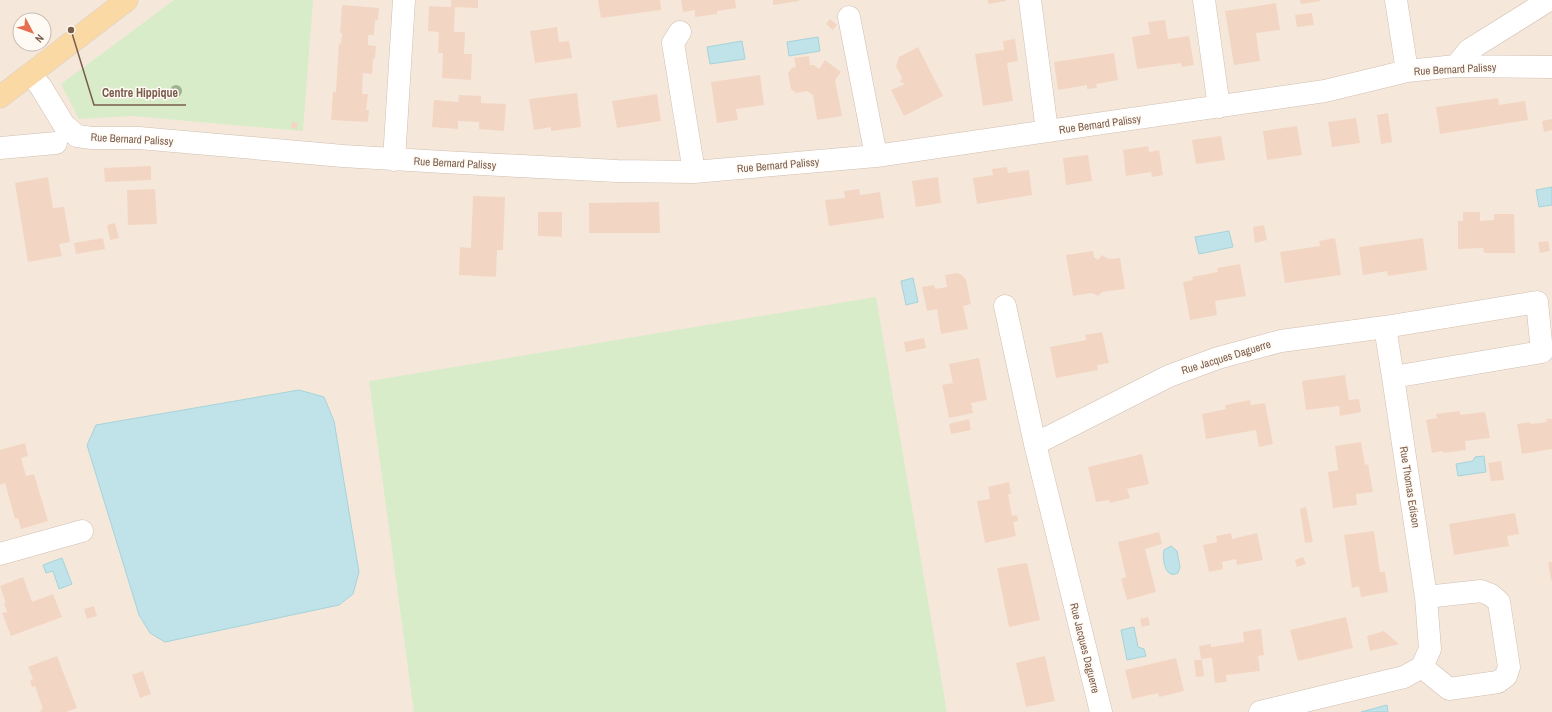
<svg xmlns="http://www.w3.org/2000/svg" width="1552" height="712" font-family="'Archivo Narrow',sans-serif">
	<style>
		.residential { fill: #f5e8da; fill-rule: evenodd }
		.green { fill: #d8ecc9 }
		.water { fill: #bfe3e8; stroke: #a5d3da }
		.building { fill: #f3d5c3 }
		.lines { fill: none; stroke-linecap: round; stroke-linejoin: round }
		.minor-casing { stroke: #d1beb0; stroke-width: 23 }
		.major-casing { stroke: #dad1cd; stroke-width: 23 }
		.minor { stroke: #fff; stroke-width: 22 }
		.major { stroke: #fbd9a5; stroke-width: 22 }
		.tree { fill: #a0b28e }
		.labels { text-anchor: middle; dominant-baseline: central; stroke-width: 3; stroke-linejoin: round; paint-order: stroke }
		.street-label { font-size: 11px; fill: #7a5c4d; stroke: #fffaf3 }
		.leader { fill: none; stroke: #7a5c4d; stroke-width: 1.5 }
		.callout-dot { fill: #7a5c4d; stroke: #fffaf3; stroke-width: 1.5 }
		.callout-label { font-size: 12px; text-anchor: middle; font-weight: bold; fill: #7a5c4d; stroke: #fffaf3; stroke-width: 3; stroke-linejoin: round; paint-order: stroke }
	</style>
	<rect width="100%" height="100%" fill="#fdf6ec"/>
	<!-- residential -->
	<path class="residential" d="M 0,0 L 1552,0 L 1552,712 L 0,712 ZM 20,20 L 44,20 L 44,44 L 20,44 Z"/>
	<!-- green -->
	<path class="green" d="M 174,0 L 313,0 L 303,131 L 132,116 L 79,119 L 61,84 Z
		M 876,297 L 947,712 L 414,712 L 369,381 Z"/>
	<!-- water -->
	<path class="water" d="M 818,37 L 820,51 L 789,56 L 787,42 Z
		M 742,41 L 745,59 L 710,64 L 707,47 Z
		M 1552,187 L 1552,205 L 1539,207 L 1536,190 Z
		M 1229,231 L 1233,247 L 1199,254 L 1195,237 Z
		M 913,278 L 918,302 L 906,305 L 901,281 Z
		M 299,390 L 324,397 L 334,421 L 359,572 L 353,594 L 339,605 L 165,642 L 150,633 L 139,615 L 87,445 L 96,425 Z
		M 1484,456 L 1486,472 L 1458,476 L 1456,464 L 1473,461 L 1475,457 Z
		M 1171,546 L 1177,551 L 1180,567 L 1178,573 C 1165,580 1162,559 1164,550 Z
		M 62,558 L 72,584 L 59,589 L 53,571 L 46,573 L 43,565 Z
		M 1134,627 L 1138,647 L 1144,649 L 1146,656 L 1127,660 L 1121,630 Z
		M 1387,705 L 1388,712 L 1361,712 Z"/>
	<!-- building -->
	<path class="building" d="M 451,0 L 478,0 L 478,8 L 455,7 L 454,32 L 465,32 L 464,54 L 472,54 L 471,80 L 442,78 L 443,53 L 438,53 L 439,32 L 428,31 L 429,6 L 451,7 Z
		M 598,0 L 660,0 L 661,10 L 601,18 Z
		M 681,0 L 735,0 L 736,8 L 717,11 L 717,14 L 695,17 L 695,10 L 683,12 Z
		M 773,0 L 799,0 L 799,1 L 773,5 Z
		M 988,0 L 1006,0 L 1006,1 L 988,4 Z
		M 1300,0 L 1320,0 L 1321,1 L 1301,4 Z
		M 1276,3 L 1280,30 L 1256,33 L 1260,61 L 1234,65 L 1225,11 Z
		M 342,5 L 379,8 L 378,20 L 375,20 L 374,35 L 368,35 L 368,45 L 376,46 L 375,59 L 373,58 L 372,74 L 363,73 L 362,94 L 368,94 L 366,110 L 369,110 L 368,122 L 331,120 L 333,92 L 336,92 L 339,43 L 341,44 L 342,33 L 340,33 Z
		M 1312,13 L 1314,25 L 1297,27 L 1295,15 Z
		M 830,19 L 837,25 L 833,30 L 826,24 Z
		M 1165,20 L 1168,39 L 1189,36 L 1194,65 L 1182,67 L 1181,63 L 1137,69 L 1132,37 L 1150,34 L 1148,22 Z
		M 557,27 L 559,42 L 569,41 L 572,58 L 535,63 L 530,31 Z
		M 1015,39 L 1018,61 L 1007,63 L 1013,101 L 983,106 L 975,54 L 1004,50 L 1003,41 Z
		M 918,47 L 943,96 L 904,116 L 891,90 L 905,84 L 900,82 L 902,78 L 896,66 L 899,57 Z
		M 1114,53 L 1118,80 L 1096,84 L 1097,88 L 1087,89 L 1087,85 L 1058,90 L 1054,62 Z
		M 809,56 L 810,65 L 814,65 L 819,69 L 825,60 L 841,72 L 835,80 L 842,116 L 817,120 L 813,95 L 807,91 L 796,93 L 791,89 L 788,73 L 792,68 L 796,67 L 794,58 Z
		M 760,75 L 764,105 L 736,109 L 738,120 L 717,123 L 711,82 Z
		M 577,93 L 581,127 L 551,131 L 551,127 L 534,130 L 529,99 Z
		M 657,94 L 661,121 L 617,128 L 612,101 Z
		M 459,95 L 481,96 L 481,103 L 506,104 L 504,131 L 479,129 L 479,122 L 458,121 L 458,129 L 432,127 L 434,100 L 458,102 Z
		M 1498,98 L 1499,105 L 1525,101 L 1528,120 L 1440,134 L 1436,107 Z
		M 1388,113 L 1392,142 L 1381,144 L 1377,115 Z
		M 1356,118 L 1360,143 L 1332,147 L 1328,122 Z
		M 1552,119 L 1552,130 L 1544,132 L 1542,121 Z
		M 292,122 L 298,123 L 297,129 L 291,128 Z
		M 1297,126 L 1302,155 L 1267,160 L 1263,131 Z
		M 1221,136 L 1225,160 L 1196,164 L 1192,140 Z
		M 1148,146 L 1149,152 L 1159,150 L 1163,175 L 1152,177 L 1151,172 L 1126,176 L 1123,150 Z
		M 1088,155 L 1092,181 L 1066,185 L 1063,158 Z
		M 151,166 L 151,180 L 105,182 L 104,168 Z
		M 1007,167 L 1008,173 L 1029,170 L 1032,195 L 977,204 L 973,178 L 993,175 L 992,169 Z
		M 48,177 L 53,208 L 64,207 L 70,242 L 59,244 L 62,256 L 28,262 L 15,183 Z
		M 938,177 L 941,203 L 916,207 L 912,181 Z
		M 155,189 L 157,224 L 128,225 L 127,190 Z
		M 859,189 L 860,195 L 880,192 L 884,218 L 829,226 L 825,200 L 845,198 L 844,191 Z
		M 473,196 L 505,197 L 503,250 L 497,250 L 496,277 L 459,275 L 460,247 L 471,248 Z
		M 659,202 L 660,233 L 589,233 L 589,203 Z
		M 538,212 L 562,212 L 562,237 L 538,236 Z
		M 1463,212 L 1480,212 L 1480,221 L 1494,220 L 1494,214 L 1514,214 L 1515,253 L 1484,253 L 1483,248 L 1458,249 L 1458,221 L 1463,221 Z
		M 115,223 L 119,238 L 110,240 L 107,225 Z
		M 1264,225 L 1267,240 L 1255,243 L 1253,227 Z
		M 103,238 L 105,249 L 76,254 L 74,243 Z
		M 1335,238 L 1341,275 L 1285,283 L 1280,252 L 1320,246 L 1319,241 Z
		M 1423,238 L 1427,270 L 1388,276 L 1387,271 L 1363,275 L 1359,247 Z
		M 1548,241 L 1550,251 L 1540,253 L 1538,242 Z
		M 1093,251 L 1094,257 L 1098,260 L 1102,255 L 1109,259 L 1120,258 L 1125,289 L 1102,292 L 1098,296 L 1092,293 L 1073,296 L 1066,255 Z
		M 1240,264 L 1246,296 L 1215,301 L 1217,315 L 1190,320 L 1183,282 L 1193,280 L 1192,277 L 1218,272 L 1217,268 Z
		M 957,273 L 962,275 L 966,280 L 971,304 L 963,306 L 968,329 L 941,334 L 937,309 L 927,311 L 922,287 L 934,285 L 935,289 L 947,287 L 945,275 Z
		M 1102,332 L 1109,363 L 1097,365 L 1098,370 L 1056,378 L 1050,347 L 1086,340 L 1085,335 Z
		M 924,338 L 926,348 L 906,352 L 904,342 Z
		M 979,358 L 987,400 L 971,403 L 973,413 L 949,418 L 942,385 L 953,383 L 949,364 Z
		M 1345,375 L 1349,400 L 1359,399 L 1361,412 L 1340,416 L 1339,406 L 1306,410 L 1302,381 Z
		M 1250,400 L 1251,405 L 1265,403 L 1273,444 L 1259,447 L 1256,430 L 1206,439 L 1202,414 L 1226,409 L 1225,405 Z
		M 1460,411 L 1460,415 L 1485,412 L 1490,438 L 1465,441 L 1466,450 L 1443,453 L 1443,451 L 1432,453 L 1426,420 L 1437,418 L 1436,414 Z
		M 969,419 L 971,430 L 951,434 L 949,424 Z
		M 1546,419 L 1552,419 L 1552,449 L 1522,454 L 1517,424 L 1530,422 L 1530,424 L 1547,422 Z
		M 1361,442 L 1365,465 L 1368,464 L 1373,492 L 1356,494 L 1357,505 L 1333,508 L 1328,472 L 1338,470 L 1335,446 Z
		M 25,443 L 28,456 L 21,458 L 26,476 L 34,474 L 48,521 L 21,529 L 18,518 L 15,519 L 5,483 L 0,485 L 0,450 Z
		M 1142,454 L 1149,484 L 1127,489 L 1130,498 L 1110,503 L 1109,500 L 1096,502 L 1088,467 Z
		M 1501,461 L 1504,480 L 1491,481 L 1488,463 Z
		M 1009,482 L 1011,494 L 1008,494 L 1012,516 L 1017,515 L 1018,521 L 1013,522 L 1016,536 L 985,543 L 977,501 L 990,499 L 988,487 Z
		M 1306,507 L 1313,542 L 1305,543 L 1300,509 Z
		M 1515,513 L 1519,534 L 1507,536 L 1509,546 L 1454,555 L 1449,524 Z
		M 1374,531 L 1380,572 L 1385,572 L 1388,592 L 1361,597 L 1359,586 L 1352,588 L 1344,535 Z
		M 1159,532 L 1162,544 L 1145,549 L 1156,592 L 1127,600 L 1121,579 L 1126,577 L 1118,542 Z
		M 1231,533 L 1232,539 L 1257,533 L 1263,560 L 1237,565 L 1236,559 L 1222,562 L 1223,569 L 1209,572 L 1203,545 L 1217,542 L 1216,536 Z
		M 1303,557 L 1306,564 L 1297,567 L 1295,560 Z
		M 1548,562 L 1552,562 L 1552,580 L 1551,580 Z
		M 1027,563 L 1040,620 L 1009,627 L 997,568 Z
		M 23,577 L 32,602 L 53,594 L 62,617 L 11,636 L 2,613 L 7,612 L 4,603 L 6,603 L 0,586 Z
		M 94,606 L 97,616 L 87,619 L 84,609 Z
		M 1148,617 L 1150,625 L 1142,627 L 1140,619 Z
		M 1346,617 L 1353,648 L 1298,661 L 1290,630 Z
		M 1261,629 L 1264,655 L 1258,656 L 1260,671 L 1226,675 L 1227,682 L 1215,683 L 1212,658 L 1201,659 L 1199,646 L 1211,644 L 1211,647 L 1244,642 L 1243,632 Z
		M 1384,631 L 1399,644 L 1370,651 L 1367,636 Z
		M 57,656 L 77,708 L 66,712 L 41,712 L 40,710 L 43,709 L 35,686 L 32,687 L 30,681 L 33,679 L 28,667 Z
		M 1045,656 L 1055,701 L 1026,707 L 1016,663 Z
		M 1176,658 L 1184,691 L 1159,697 L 1158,693 L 1132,699 L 1125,670 Z
		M 1194,660 L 1202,660 L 1204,676 L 1196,677 Z
		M 143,671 L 151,694 L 140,698 L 132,675 Z"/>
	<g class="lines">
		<defs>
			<path id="minor" d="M 1030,0 L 1047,131
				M 1204,0 L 1219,107
				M 1396,0 L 1407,71
				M 849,17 L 876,156
				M 680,32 L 673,43 L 694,172
				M 1456,66 L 1469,50 L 1549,0
				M 30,74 L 41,87 L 64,125 L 77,136 L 92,138 L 139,138 L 343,156 L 443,162 L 617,171 L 694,172 L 876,156 L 1325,91 L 1407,71 L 1456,66 L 1552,67
				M 0,148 L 56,143
				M 394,160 L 404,0
				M 1005,306 L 1035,444
				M 0,554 L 82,531
				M 1422,667 L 1430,649 L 1426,597
				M 1101,712 L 1035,444 L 1169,376 L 1218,358 L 1281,341 L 1385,327 L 1537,302 L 1542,352 L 1393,377 L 1385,327
				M 1260,712 L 1404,677 L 1422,667 L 1449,689 L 1498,682 L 1506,676 L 1509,667 L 1499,602 L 1491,595 L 1481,591 L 1426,597 L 1393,377"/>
			<path id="major" d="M 0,97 L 127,0"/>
		</defs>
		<!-- minor casing -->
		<use href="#minor" class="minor-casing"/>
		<!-- major casing -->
		<use href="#major" class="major-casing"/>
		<!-- minor -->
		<use href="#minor" class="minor"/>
		<!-- major -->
		<use href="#major" class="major"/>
	</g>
	<!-- trees -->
	<circle class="tree" cx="176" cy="91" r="6"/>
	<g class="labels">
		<!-- street labels -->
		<g class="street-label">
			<text transform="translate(1455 69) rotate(-3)">Rue Bernard Palissy</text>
			<text transform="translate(1100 124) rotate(-8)">Rue Bernard Palissy</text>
			<text transform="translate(132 139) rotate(3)">Rue Bernard Palissy</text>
			<text transform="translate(455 163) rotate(3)">Rue Bernard Palissy</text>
			<text transform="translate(778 165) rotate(-5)">Rue Bernard Palissy</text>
			<text transform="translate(1226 357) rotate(-17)">Rue Jacques Daguerre</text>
			<text transform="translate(1410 487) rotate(81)">Rue Thomas Edison</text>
			<text transform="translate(1085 648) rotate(76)">Rue Jacques Daguerre</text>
		</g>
	</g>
	<!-- callouts -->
	<path class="leader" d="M71 30L94 105H186"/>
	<circle class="callout-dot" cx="71" cy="30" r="4"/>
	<g class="callout-label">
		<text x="140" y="97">Centre Hippique</text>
	</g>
	<!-- north arrow -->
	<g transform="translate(32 32) rotate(131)"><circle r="19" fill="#fffaf3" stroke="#cabbb1"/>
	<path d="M0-3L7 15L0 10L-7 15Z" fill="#e76f51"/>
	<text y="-6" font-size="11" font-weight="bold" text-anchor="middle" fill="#7a5c4d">N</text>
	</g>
</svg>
